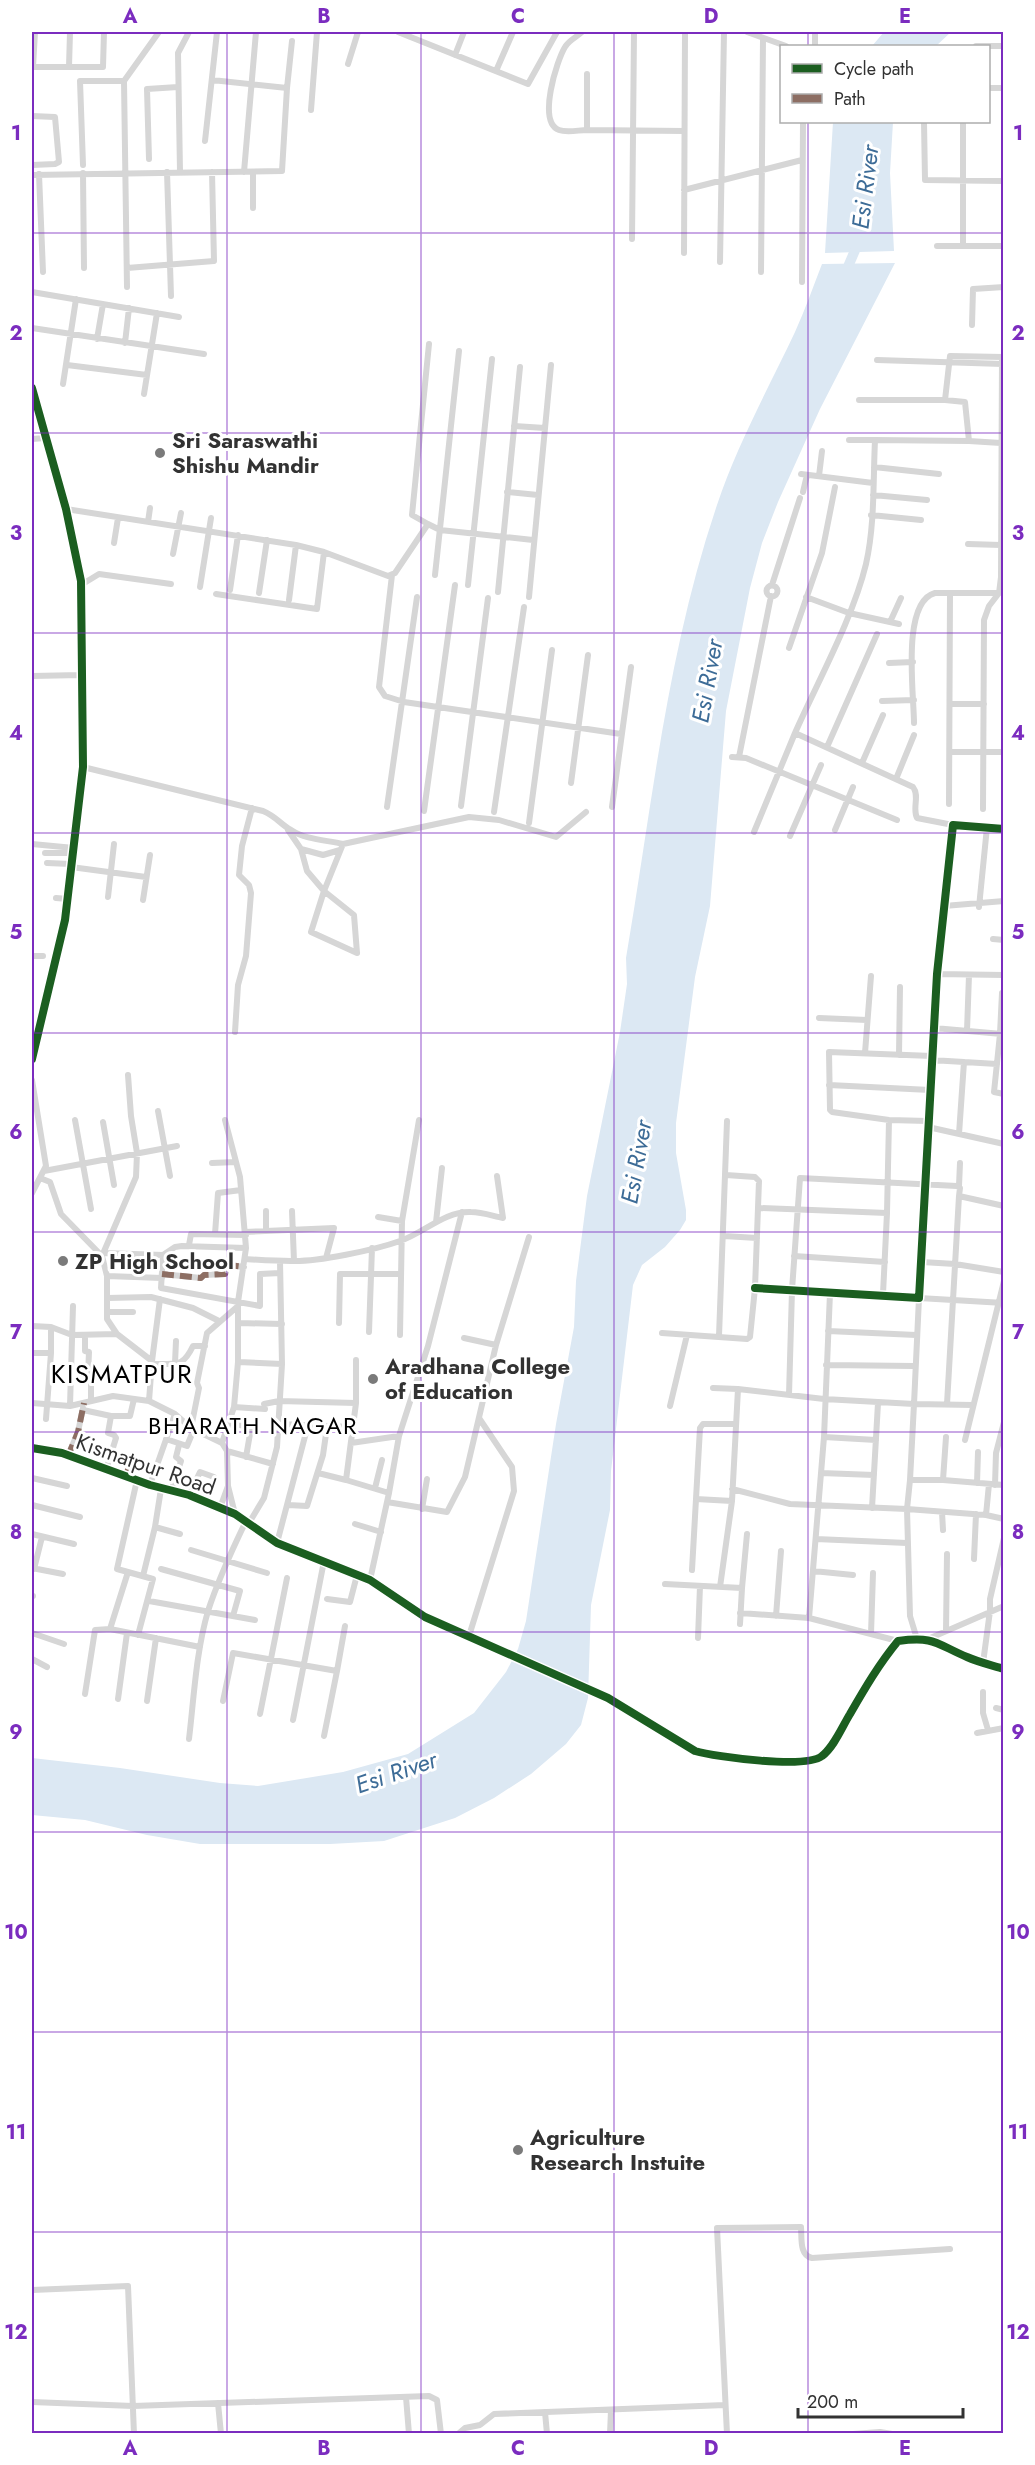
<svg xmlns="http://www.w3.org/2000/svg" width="1035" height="2465" font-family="Jost,sans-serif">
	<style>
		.water { fill: #dce8f3 }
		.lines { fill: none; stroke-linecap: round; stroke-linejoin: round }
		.river { stroke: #dce8f3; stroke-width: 10 }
		.minor { stroke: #d6d6d6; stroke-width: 6 }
		.quiet { stroke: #8d6e63; stroke-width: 6; stroke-dasharray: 12 6; stroke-linecap: butt }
		.cycleway-casing { stroke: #fff; stroke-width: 11 }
		.cycleway { stroke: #1b5e20; stroke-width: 8 }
		.grid { fill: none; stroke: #7b2cbf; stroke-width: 1.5; stroke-opacity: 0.55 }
		.poi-dot { fill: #7a7a7a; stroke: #fff; stroke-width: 2 }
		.labels { text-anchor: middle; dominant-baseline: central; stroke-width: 6; stroke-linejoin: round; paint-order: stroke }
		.poi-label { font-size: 22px; font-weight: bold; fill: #323232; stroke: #fff; text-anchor: start }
		.street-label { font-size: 22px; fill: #323232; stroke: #fff }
		.water-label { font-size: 24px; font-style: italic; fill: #3d6c97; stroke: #fff }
		.neighbourhood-label { font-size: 24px; letter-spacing: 1.5px; fill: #000; stroke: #fff }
		.quarter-label { font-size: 26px; letter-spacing: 1.5px; fill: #000; stroke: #fff }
		.neatline { fill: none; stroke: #7b2cbf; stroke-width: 2 }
		.grid-label { font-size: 20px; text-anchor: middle; font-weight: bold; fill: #7b2cbf }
	</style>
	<rect width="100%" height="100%" fill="#fff"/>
	<!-- water -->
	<path class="water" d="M 884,32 L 951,32 L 936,46 L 872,46 Z
		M 833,122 L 893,122 L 890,173 L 894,251 L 825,253 Z
		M 895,263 L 820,409 L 778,502 L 762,543 L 750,588 L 726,711 L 710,906 L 695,977 L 676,1123 L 676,1153 L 686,1210 L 686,1220 L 680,1230 L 665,1247 L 642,1265 L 633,1285 L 611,1471 L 610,1510 L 591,1605 L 588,1698 L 581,1725 L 566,1744 L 531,1774 L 494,1798 L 455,1818 L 384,1841 L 330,1844 L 200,1844 L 147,1835 L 85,1820 L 32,1815 L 32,1758 L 120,1768 L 220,1783 L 258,1786 L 343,1772 L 408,1754 L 474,1713 L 506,1672 L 518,1649 L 526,1621 L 556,1424 L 574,1327 L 576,1281 L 587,1196 L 620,1032 L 627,984 L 626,958 C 652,806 667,652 717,505 C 737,445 768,389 795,332 C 805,310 813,287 822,264 Z"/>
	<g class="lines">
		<!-- river -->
		<path class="river" d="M 844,276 L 859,241"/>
		<!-- minor -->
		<path class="minor" d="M 35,32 L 33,67 L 103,67 L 104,32
			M 398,32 L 528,84 L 557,32
			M 582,32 C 577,37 569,40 565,47 C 557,60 537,122 559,130 C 567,133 579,130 587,130
			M 747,32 L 786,46
			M 815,32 L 815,46
			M 976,46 L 1004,46
			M 455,55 L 464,32
			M 348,64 L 358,32
			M 69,67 L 70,32
			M 496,71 L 513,32
			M 587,74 L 587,130 L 684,131
			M 287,88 L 292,41
			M 988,88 L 1004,88
			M 311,110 L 317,32
			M 32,116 L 55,117 L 59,162 L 55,164 L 32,165
			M 924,122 L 925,180 L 1004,181
			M 205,141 L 217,32
			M 149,159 L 147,89 L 178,87
			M 83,165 L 80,81 L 124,81
			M 167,172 L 171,296
			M 180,172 L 178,53 L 189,32
			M 244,172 L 256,32
			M 253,172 L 253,208
			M 83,173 L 84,268
			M 39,174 L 43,272
			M 32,175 L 282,171 L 287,88 L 212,80
			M 684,190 L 802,160
			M 632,239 L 634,32
			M 963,245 L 963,122
			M 937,246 L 1004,246
			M 684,253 L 685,32
			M 720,262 L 724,32
			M 127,268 L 214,261 L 212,172
			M 761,272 L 763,38
			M 802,282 L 803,122
			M 127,287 L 124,81 L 159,32
			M 32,292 L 179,317
			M 972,325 L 973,289 L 1004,287
			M 32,328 L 204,354
			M 97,339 L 103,304
			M 125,343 L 129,308
			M 877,360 L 1003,364
			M 67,365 L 147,375
			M 63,384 L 76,299
			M 32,388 L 66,509 L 81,581 L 83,767 L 65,920 L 32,1059
			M 144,394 L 157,313
			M 859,400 L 945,400
			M 514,426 L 545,428
			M 32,439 L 45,438
			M 849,440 L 875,440
			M 1001,443 L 969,441 L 965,402 L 945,400 L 950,356 L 1003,357
			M 874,467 L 939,474
			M 801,474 L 873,483
			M 819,476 L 822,451
			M 507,492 L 538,495
			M 803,492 L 807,475
			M 873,495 L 927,500
			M 66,509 L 296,545 L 324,552 L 388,576 L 395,573 L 428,524 L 440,530 L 533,540
			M 871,515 L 921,520
			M 148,522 L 150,508
			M 428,524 L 412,515 L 429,344
			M 114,543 L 118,518
			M 968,544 L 1001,545
			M 173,554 L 181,513
			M 392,575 L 379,687 L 385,696 L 404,702 L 621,734
			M 435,575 L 459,351
			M 81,585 L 99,574 L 171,584
			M 468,585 L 492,359
			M 772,585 L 800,498
			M766.5 591a5.5 5.5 0 1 1 11 0a5.5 5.5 0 1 1-11 0Z
			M 200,587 L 211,518
			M 230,590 L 238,535
			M 498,592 L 520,367
			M 259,593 L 267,540
			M 216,594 L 317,609 L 324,552
			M 529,597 L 551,365
			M 806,597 L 849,613 L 899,624
			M 289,600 L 296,545
			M 890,622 L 901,598
			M 789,648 L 822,553 L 835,487
			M 889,663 L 913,662
			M 32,676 L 81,675
			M 882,701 L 914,700
			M 950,704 L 984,704
			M 914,723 C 914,694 901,602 935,593 L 999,593
			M 795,733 C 818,681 853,618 866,564 C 875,524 873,481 875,440 L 969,441
			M 827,747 L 877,634
			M 950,752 L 1004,752
			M 732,757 L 746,758 L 897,820
			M 739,757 L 771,596
			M 862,763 L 883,715
			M 83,767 L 263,811 C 277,817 280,824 291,830 C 306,840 326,840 343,844 L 324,891 L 354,915 L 357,953
			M 896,779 L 914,735
			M 571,783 L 588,655
			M 949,804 L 950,593
			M 461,806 L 488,598
			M 387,807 L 417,597
			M 612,807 L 631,667
			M 983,809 L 984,620 L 989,606 L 999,593 L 1001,577 L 1002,357
			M 424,811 L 455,585
			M 494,812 L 524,607
			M 529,823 L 552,650
			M 288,830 L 301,849 L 307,871 L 324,891 L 311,932 L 357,953
			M 835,830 L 853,787
			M 754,832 L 795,733 L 913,787 C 920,796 912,808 917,818 L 953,825
			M 790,836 L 821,765
			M 32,844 L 74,848
			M 343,844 L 469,817 L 499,820 L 556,837 L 586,812
			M 301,849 L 323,855 L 340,850
			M 45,853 L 73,853
			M 47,863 L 71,864
			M 71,867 L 146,877
			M 108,897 L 114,844
			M 56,898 L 68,899
			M 143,900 L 150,855
			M 944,906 L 1004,901
			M 979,907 L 987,827
			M 993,939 L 1004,940
			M 32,956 L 43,956
			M 937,974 L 1004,975
			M 1002,993 L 1000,1034 L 994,1092 L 1004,1094
			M 819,1018 L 867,1020
			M 934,1028 L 1002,1034
			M 967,1031 L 969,975
			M 235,1032 L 238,985 L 246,956 L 251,893 L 249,885 L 239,875 L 242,846 L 252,808
			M 865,1053 L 871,976
			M 899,1055 L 900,987
			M 931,1060 L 997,1064
			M 32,1080 L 46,1166 L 32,1193
			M 829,1085 L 930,1090
			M 158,1111 L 170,1176
			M 75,1120 L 91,1209
			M 928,1121 L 889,1120 L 832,1112 L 830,1110 L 829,1052 L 932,1056
			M 103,1122 L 114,1185
			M 928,1127 L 1004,1144
			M 959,1134 L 964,1062
			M 212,1163 L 236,1162
			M 44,1171 L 177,1146
			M 40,1178 L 50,1182 L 61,1214 L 102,1256 L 107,1276 L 107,1319 L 117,1334 L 152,1361 L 149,1401
			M 959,1186 L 960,1163
			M 759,1208 L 887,1213
			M 292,1211 L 294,1261
			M 378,1217 L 402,1221
			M 436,1222 L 442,1168
			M 266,1231 L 266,1211
			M 245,1232 L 334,1228 L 326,1258
			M 215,1234 L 218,1193 L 241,1190
			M 724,1236 L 757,1238
			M 189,1245 L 191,1234 L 246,1235
			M 104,1253 L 163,1255 L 175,1247 L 182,1246 L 246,1248
			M 163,1255 L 161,1288 L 260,1306 L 260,1274 L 280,1273
			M 102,1256 L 136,1177 L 137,1153 L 131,1116 L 128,1075
			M 794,1256 L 885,1262
			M 245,1259 C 261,1260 276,1261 291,1261 C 317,1262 375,1250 400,1241 C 424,1233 444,1211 471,1212 C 482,1212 493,1216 503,1218 L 497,1176
			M 280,1261 L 282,1364
			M 922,1262 L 955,1264 L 1004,1272
			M 162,1274 L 201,1278 L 204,1275 L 225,1274 L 229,1265 L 244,1267
			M 107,1276 L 162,1278
			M 755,1288 L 919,1298 L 937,974 L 953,825 L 1004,829
			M 883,1294 L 887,1213 L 889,1120
			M 107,1298 L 151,1297 L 193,1308 L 219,1321
			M 107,1312 L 133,1312
			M 239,1323 L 282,1324
			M 339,1323 L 340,1274 L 399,1274
			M 32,1326 L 51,1327 L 72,1335 L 117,1334
			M 51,1327 L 51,1353
			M 828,1331 L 916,1335
			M 369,1332 L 372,1248
			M 662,1333 L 747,1339 L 750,1337 L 755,1288 L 759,1181 L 755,1177 L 726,1175
			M 85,1335 L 85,1351 L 89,1352 L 88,1375 L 91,1375 L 91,1401
			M 400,1335 L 402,1221 L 419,1120
			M 719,1336 L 727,1121
			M 496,1345 L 529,1237
			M 32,1353 L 51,1353 L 46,1419
			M 356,1360 L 356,1403 L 346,1480 L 389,1493 L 370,1580
			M 152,1361 L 160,1299
			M 238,1362 L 282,1364 L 277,1447 L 264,1498 L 249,1523
			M 175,1363 L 176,1341
			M 152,1364 C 176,1363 182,1369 193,1346 L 205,1346
			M 826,1365 L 914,1366
			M 713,1388 L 738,1389 L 824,1399 L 914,1404 L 919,1298 L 953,1300 L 959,1196
			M 789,1395 L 792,1290 L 800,1178 L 957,1186 L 960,1188 L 959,1196 L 1004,1206
			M 32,1403 L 70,1406 L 113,1396 L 149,1401 L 175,1414 L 191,1428 L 222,1443 L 227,1451 L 273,1464
			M 264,1404 L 279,1401 L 356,1403
			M 947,1404 L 953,1300 L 1004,1303
			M 70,1406 L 73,1306
			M 670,1406 L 687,1335
			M 234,1407 L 265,1409
			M 83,1410 L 111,1416 L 130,1416 L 134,1399
			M 230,1422 L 251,1428 L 246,1457
			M 279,1424 L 353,1427
			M 191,1428 L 199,1388 L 197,1383 L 207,1333 L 238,1306
			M 824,1437 L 876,1440
			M 166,1439 L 187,1446 L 194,1429
			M 965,1440 L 1004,1281
			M 222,1443 L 234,1407 L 238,1362 L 238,1302 L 246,1248 L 240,1177 L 225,1120
			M 351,1443 L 399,1436
			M 32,1448 L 62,1453 L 150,1485 L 189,1495 L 235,1514 L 277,1543 L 370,1580 L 425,1617 L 608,1698 L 695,1751 C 716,1757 806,1769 822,1756 C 834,1747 842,1727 850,1714 C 865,1688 879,1664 898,1641 C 935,1636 936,1644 967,1657 C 978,1662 991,1665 1004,1669
			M 227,1451 L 228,1486 L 235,1514
			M 68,1456 L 78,1432 L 83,1408
			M 106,1470 L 116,1438 L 114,1435 L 108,1433 L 111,1416
			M 318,1473 L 346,1480
			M 821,1473 L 874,1475
			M 126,1477 L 131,1458
			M 32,1478 L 67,1486
			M 137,1480 L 117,1569 L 128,1572 L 110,1629 L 200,1647
			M 910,1480 L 914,1404 L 973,1405
			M 943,1480 L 946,1437
			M 977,1483 L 978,1452
			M 150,1485 L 175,1414
			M 995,1485 L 996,1453 L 1004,1422
			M 1004,1485 L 943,1480 L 910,1480 L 907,1509 L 986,1515 L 1004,1519
			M 375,1488 L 382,1460
			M 732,1489 L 790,1504 L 907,1509 L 910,1616 L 917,1639
			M 171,1491 L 181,1461 L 176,1457 L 179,1445
			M 389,1493 L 399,1436 L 428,1346 L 462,1212
			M 189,1495 L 200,1472 L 214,1477
			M 696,1499 L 732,1501
			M 387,1502 L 447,1512 L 465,1477 L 496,1345 L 464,1338
			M 32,1505 L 80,1517
			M 288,1505 L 307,1506 L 323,1455 L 327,1427
			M 220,1508 L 228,1486
			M 872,1508 L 878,1403
			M 422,1509 L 427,1479
			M 942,1512 L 943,1530
			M 986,1515 L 989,1484
			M 355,1524 L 381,1532
			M 155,1527 L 180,1534
			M 32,1534 L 74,1544
			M 816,1539 L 907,1543
			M 277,1543 L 308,1425
			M 191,1550 L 267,1573
			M 974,1559 L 976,1514
			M 32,1568 L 63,1574
			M 34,1569 L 42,1537
			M 161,1569 L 240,1591 L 233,1616
			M 692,1570 L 700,1428 L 703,1424 L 735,1424
			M 813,1571 L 853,1575
			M 128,1572 L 153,1579 L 138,1635
			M 143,1576 L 155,1527 L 161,1489
			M 665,1584 L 742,1588 L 747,1534
			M 720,1587 L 732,1501 L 738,1389
			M 32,1596 L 33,1596
			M 327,1599 L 350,1602 L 357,1575
			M 149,1601 L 255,1620
			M 740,1613 L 809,1618 L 898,1641
			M 776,1616 L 781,1551
			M 809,1618 L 824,1437 L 830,1293
			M 740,1624 L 742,1588
			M 946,1631 L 947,1554
			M 32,1633 L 64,1644
			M 871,1634 L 873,1573
			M 469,1636 L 514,1491 L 512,1467 L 479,1418
			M 698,1638 L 700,1586
			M 928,1639 L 1004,1606
			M 32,1659 L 47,1667
			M 983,1663 L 990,1611 L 990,1599 L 1004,1538
			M 337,1671 L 345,1626
			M 983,1692 L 983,1713 L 988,1730
			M 85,1694 L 95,1630 L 110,1629
			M 118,1699 L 127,1633
			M 147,1701 L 156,1638
			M 223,1701 L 233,1653 L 337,1671 L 324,1736
			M 996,1708 L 1004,1710
			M 260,1714 L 287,1578
			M 293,1720 L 324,1561
			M 977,1733 L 1004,1728
			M 189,1739 C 194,1697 196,1652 208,1611 C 218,1580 232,1550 246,1521
			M 32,2290 L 128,2286 L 134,2434
			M 406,2397 L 409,2434
			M 32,2402 L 133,2406 L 429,2396 L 437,2400 L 441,2434
			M 218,2403 L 221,2434
			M 545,2412 L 547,2434
			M 458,2434 L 465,2428 L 480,2425 L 494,2414 L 725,2405
			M 610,2434 L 611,2410
			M 727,2434 L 717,2228 L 801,2227 C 802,2238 799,2255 812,2258 L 950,2249
			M 853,2434 L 880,2432 L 892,2434"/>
		<!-- quiet -->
		<path class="quiet" d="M 162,1274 L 201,1278 L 204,1275 L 225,1274 L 229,1265 L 244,1267
			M 68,1456 L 78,1432 L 84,1403
			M 126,1477 L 131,1458"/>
		<defs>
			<path id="cycleway" d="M 32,388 L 66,509 L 81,581 L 83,767 L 65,920 L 32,1059
				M 755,1288 L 919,1298 L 937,974 L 953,825 L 1004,829
				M 32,1448 L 62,1453 L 150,1485 L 189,1495 L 235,1514 L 277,1543 L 370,1580 L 425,1617 L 608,1698 L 695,1751 C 716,1757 806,1769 822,1756 C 834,1747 842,1727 850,1714 C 865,1688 879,1664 898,1641 C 935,1636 936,1644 967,1657 C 978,1662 991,1665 1004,1669"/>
		</defs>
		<!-- cycleway casing -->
		<use href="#cycleway" class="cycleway-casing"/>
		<!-- cycleway -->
		<use href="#cycleway" class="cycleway"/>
	</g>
	<!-- grid -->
	<path class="grid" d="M 227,32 L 227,2434M 421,32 L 421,2434M 614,32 L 614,2434M 808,32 L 808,46M 808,122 L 808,2434M 32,233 L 1004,233M 32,433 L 1004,433M 32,633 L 1004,633M 32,833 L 1004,833M 32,1033 L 1004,1033M 32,1232 L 1004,1232M 32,1432 L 1004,1432M 32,1632 L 1004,1632M 32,1832 L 1004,1832M 32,2032 L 1004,2032M 32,2232 L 1004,2232"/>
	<!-- markers -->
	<g class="poi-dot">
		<circle cx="160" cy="453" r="6"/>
		<circle cx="63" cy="1261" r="6"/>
		<circle cx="373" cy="1379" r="6"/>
		<circle cx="518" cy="2150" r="6"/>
	</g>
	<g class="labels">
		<!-- poi labels -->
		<g class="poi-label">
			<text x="172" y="440">Sri Saraswathi<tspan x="172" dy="25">Shishu Mandir</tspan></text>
			<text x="75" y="1261">ZP High School</text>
			<text x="385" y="1366">Aradhana College<tspan x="385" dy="25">of Education</tspan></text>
			<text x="530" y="2137">Agriculture<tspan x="530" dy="25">Research Instuite</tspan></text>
		</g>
		<!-- street labels -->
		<g class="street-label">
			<text transform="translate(146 1464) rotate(19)">Kismatpur Road</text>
		</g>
		<!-- water labels -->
		<g class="water-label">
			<text transform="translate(865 187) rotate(-83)">Esi River</text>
			<text transform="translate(707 681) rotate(-80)">Esi River</text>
			<text transform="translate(636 1162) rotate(-80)">Esi River</text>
			<text transform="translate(396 1772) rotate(-19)">Esi River</text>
		</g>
		<!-- neighbourhood labels -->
		<g class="neighbourhood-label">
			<text x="253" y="1425">BHARATH NAGAR</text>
		</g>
		<!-- quarter labels -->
		<g class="quarter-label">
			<text x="122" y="1374">KISMATPUR</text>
		</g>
	</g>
	<!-- border -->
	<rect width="1035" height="2465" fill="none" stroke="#ffffff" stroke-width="66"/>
	<!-- legend -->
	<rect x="780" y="45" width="210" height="78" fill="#ffffff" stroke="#adadad" stroke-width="1.5"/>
	<rect x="792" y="64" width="30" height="9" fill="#1b5e20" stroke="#adadad" stroke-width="1.5"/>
	<text x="834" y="75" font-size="18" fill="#323232">Cycle path</text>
	<rect x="792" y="94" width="30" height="9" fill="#8d6e63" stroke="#adadad" stroke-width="1.5"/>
	<text x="834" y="105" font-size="18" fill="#323232">Path</text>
	<!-- scale -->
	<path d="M798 2408v9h165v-9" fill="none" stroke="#323232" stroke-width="3"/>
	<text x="807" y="2408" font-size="18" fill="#323232" stroke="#ffffff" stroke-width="4.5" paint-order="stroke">200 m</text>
	<rect x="33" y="33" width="969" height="2399" class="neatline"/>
	<g class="grid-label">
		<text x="130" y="23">A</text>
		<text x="324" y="23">B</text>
		<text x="518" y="23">C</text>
		<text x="711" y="23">D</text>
		<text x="905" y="23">E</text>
		<text x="16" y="140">1</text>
		<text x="1018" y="140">1</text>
		<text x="16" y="340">2</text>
		<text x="1018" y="340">2</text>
		<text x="16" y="540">3</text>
		<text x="1018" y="540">3</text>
		<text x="16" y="740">4</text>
		<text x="1018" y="740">4</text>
		<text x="16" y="939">5</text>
		<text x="1018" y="939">5</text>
		<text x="16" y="1139">6</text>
		<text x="1018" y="1139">6</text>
		<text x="16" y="1339">7</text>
		<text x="1018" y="1339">7</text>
		<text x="16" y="1539">8</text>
		<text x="1018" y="1539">8</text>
		<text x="16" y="1739">9</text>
		<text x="1018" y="1739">9</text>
		<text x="16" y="1939">10</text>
		<text x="1018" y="1939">10</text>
		<text x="16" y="2139">11</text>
		<text x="1018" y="2139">11</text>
		<text x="16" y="2339">12</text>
		<text x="1018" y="2339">12</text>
		<text x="130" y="2455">A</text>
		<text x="324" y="2455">B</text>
		<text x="518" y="2455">C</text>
		<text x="711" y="2455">D</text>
		<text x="905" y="2455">E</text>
	</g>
</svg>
